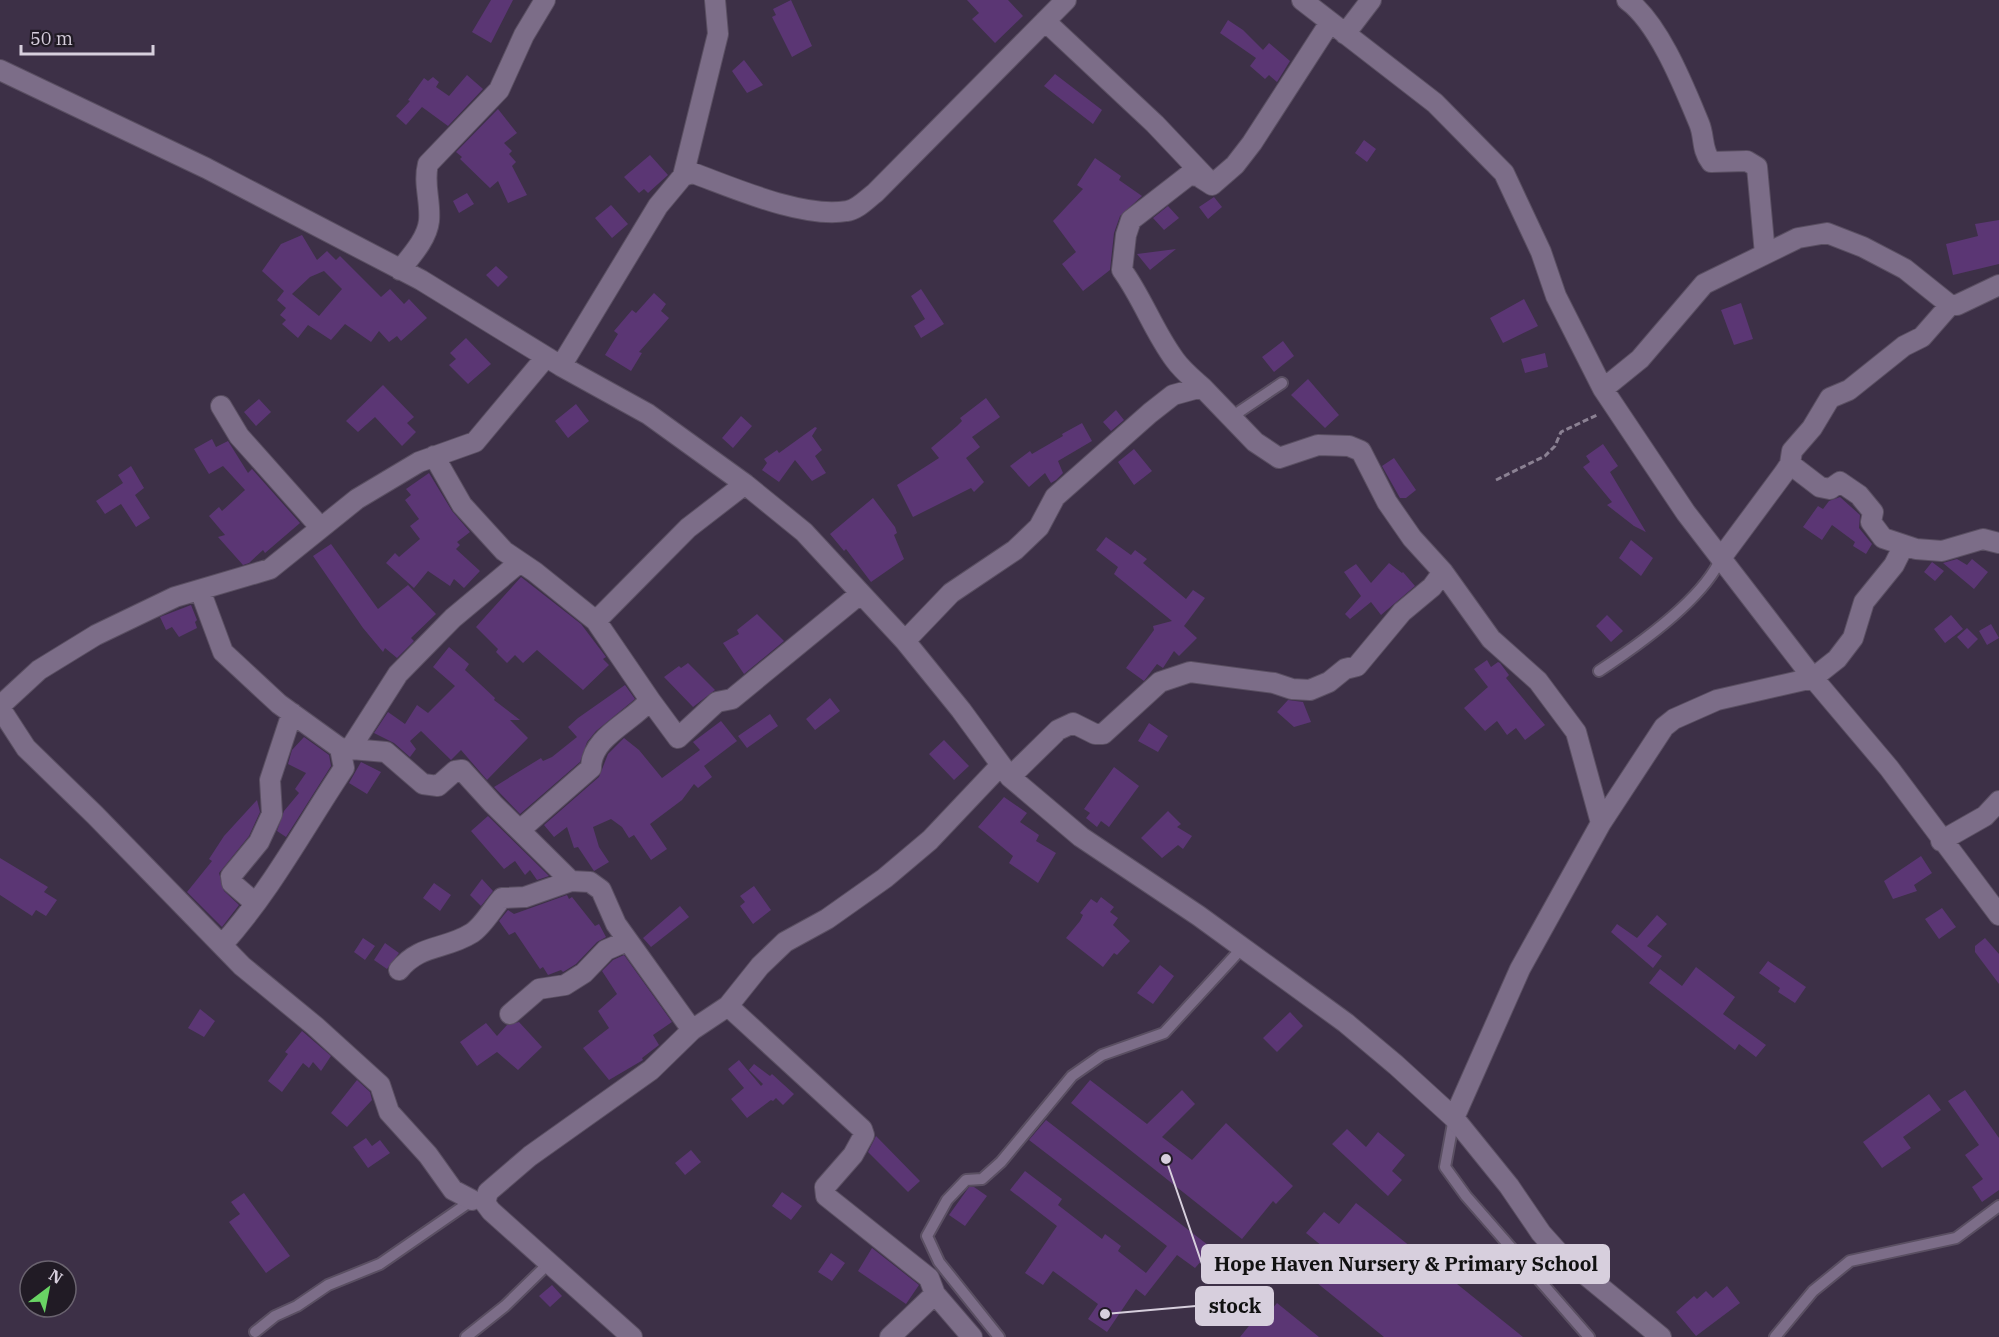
<svg xmlns="http://www.w3.org/2000/svg" width="1999" height="1337" font-family="'IBM Plex Serif',serif">
	<style>
		.building { fill: #5b3674; fill-rule: evenodd }
		.lines { fill: none; stroke-linecap: round; stroke-linejoin: round }
		.service-casing { stroke: #5a4f62; stroke-width: 14 }
		.minor-casing { stroke: #5a4f62; stroke-width: 22 }
		.path { stroke: #8b8193; stroke-width: 3; stroke-dasharray: 6 3; stroke-linecap: butt }
		.service { stroke: #7c6d88; stroke-width: 10 }
		.minor { stroke: #7c6d88; stroke-width: 20 }
		.leader { fill: none; stroke: #d7cfdd; stroke-width: 2 }
		.callout-dot { fill: #d7cfdd; stroke: #211b25; stroke-width: 2 }
		.callout { fill: #d7cfdd; stroke: #d7cfdd; stroke-width: 2 }
		.callout-label { font-size: 20px; text-anchor: middle; font-weight: bold; fill: #111 }
	</style>
	<rect width="100%" height="100%" fill="#3d3047"/>
	<!-- building -->
	<path class="building" d="M 491,0 L 513,0 L 491,43 L 472,32 Z
		M 791,0 L 812,46 L 792,57 L 772,17 L 776,15 L 773,9 Z
		M 967,0 L 1008,0 L 1023,16 L 995,43 L 972,19 L 979,13 Z
		M 1228,20 L 1243,30 L 1263,50 L 1269,43 L 1290,61 L 1277,82 L 1269,75 L 1265,79 L 1250,66 L 1256,58 L 1220,33 Z
		M 744,60 L 763,85 L 747,93 L 732,71 Z
		M 1055,74 L 1102,110 L 1093,124 L 1044,86 Z
		M 467,75 L 483,89 L 448,126 L 422,107 L 406,125 L 396,116 L 410,101 L 408,100 L 424,78 L 428,81 L 433,77 L 439,82 L 436,87 L 449,96 Z
		M 498,109 L 517,133 L 504,143 L 512,151 L 509,154 L 516,162 L 512,166 L 527,195 L 508,203 L 498,181 L 490,188 L 460,159 L 462,157 L 456,152 Z
		M 1364,140 L 1376,149 L 1367,162 L 1355,153 Z
		M 650,155 L 668,175 L 648,193 L 644,189 L 639,193 L 624,177 Z
		M 1095,158 L 1121,176 L 1119,180 L 1142,196 L 1120,216 L 1114,233 L 1110,270 L 1083,291 L 1062,264 L 1076,252 L 1053,221 L 1083,189 L 1077,185 Z
		M 467,193 L 474,204 L 459,213 L 453,201 Z
		M 1214,197 L 1222,207 L 1208,219 L 1199,207 Z
		M 611,205 L 628,224 L 612,238 L 595,218 Z
		M 1168,206 L 1179,218 L 1164,230 L 1153,218 Z
		M 1999,220 L 1999,264 L 1953,275 L 1946,244 L 1978,236 L 1975,224 Z
		M 302,235 L 317,260 L 327,251 L 336,260 L 340,256 L 381,297 L 390,289 L 404,304 L 409,299 L 427,318 L 401,341 L 397,336 L 389,342 L 379,331 L 371,342 L 345,324 L 331,340 L 308,325 L 298,338 L 282,324 L 286,320 L 280,315 L 286,308 L 277,300 L 284,291 L 262,271 L 281,244 ZM 324,271 L 342,289 L 319,316 L 292,294 L 310,277 Z
		M 1176,249 L 1150,270 L 1137,254 Z
		M 496,266 L 508,277 L 498,287 L 486,275 Z
		M 921,289 L 944,324 L 921,338 L 914,326 L 925,319 L 911,296 Z
		M 654,293 L 666,304 L 661,311 L 669,318 L 639,352 L 642,353 L 631,371 L 605,355 L 618,334 L 614,331 L 632,310 L 636,313 Z
		M 1524,299 L 1538,326 L 1503,343 L 1490,318 Z
		M 1741,303 L 1753,339 L 1734,345 L 1721,310 Z
		M 466,338 L 491,364 L 468,384 L 449,365 L 456,359 L 450,353 Z
		M 1283,341 L 1294,356 L 1274,372 L 1262,357 Z
		M 1545,353 L 1548,367 L 1525,373 L 1521,359 Z
		M 1308,379 L 1339,415 L 1325,428 L 1291,395 Z
		M 383,385 L 414,417 L 407,423 L 416,432 L 402,446 L 375,417 L 358,432 L 346,421 Z
		M 986,398 L 1000,417 L 972,437 L 980,447 L 966,458 L 984,482 L 974,492 L 971,488 L 913,517 L 897,485 L 939,458 L 931,448 L 957,426 L 962,421 L 960,418 Z
		M 259,399 L 271,412 L 256,426 L 244,412 Z
		M 576,404 L 589,421 L 568,438 L 555,421 Z
		M 1116,410 L 1124,420 L 1111,431 L 1103,422 Z
		M 741,416 L 752,426 L 733,448 L 722,438 Z
		M 1082,423 L 1092,441 L 1058,461 L 1063,473 L 1056,480 L 1051,483 L 1045,473 L 1029,487 L 1010,466 L 1030,451 L 1032,454 L 1063,436 L 1062,434 Z
		M 815,427 L 817,428 L 812,436 L 822,450 L 815,456 L 826,473 L 812,481 L 795,460 L 779,482 L 762,470 L 767,463 L 764,459 L 777,450 L 779,453 Z
		M 212,439 L 216,447 L 228,441 L 248,473 L 252,469 L 300,523 L 265,553 L 263,550 L 249,563 L 243,565 L 218,537 L 225,535 L 209,516 L 219,507 L 222,511 L 245,490 L 223,466 L 209,474 L 201,461 L 194,449 Z
		M 1603,444 L 1618,466 L 1610,472 L 1646,532 L 1634,526 L 1607,505 L 1612,502 L 1583,467 L 1590,462 L 1586,456 Z
		M 1134,449 L 1152,471 L 1134,485 L 1118,462 Z
		M 1394,458 L 1416,490 L 1406,498 L 1400,498 L 1382,466 Z
		M 131,466 L 144,488 L 135,495 L 150,518 L 136,527 L 121,504 L 105,514 L 96,501 L 123,483 L 118,475 Z
		M 429,473 L 452,511 L 470,532 L 457,542 L 460,545 L 456,549 L 480,571 L 464,588 L 454,579 L 450,586 L 428,571 L 414,588 L 386,563 L 395,553 L 399,557 L 420,539 L 410,526 L 419,519 L 405,500 L 411,495 L 406,489 Z
		M 1840,497 L 1860,515 L 1859,528 L 1872,544 L 1866,554 L 1853,546 L 1855,542 L 1832,525 L 1822,540 L 1803,527 L 1818,506 L 1823,509 L 1829,501 Z
		M 873,498 L 895,527 L 897,533 L 894,535 L 904,559 L 871,582 L 846,549 L 844,551 L 830,534 Z
		M 1106,537 L 1131,555 L 1135,550 L 1147,559 L 1143,563 L 1186,599 L 1193,590 L 1205,598 L 1184,626 L 1197,638 L 1179,656 L 1174,651 L 1163,668 L 1157,664 L 1144,681 L 1126,668 L 1154,630 L 1153,626 L 1172,621 L 1114,574 L 1118,567 L 1096,550 Z
		M 1631,540 L 1653,558 L 1641,576 L 1619,558 Z
		M 331,544 L 378,609 L 408,585 L 436,614 L 411,638 L 414,641 L 397,658 L 385,648 L 383,652 L 363,628 L 313,556 Z
		M 1957,559 L 1967,565 L 1972,559 L 1988,572 L 1974,589 L 1943,563 Z
		M 1932,562 L 1944,571 L 1935,581 L 1924,572 Z
		M 1389,563 L 1402,573 L 1403,572 L 1415,586 L 1381,615 L 1371,602 L 1350,619 L 1345,614 L 1361,596 L 1344,572 L 1356,564 L 1371,583 Z
		M 521,577 L 581,624 L 606,657 L 603,659 L 609,665 L 583,690 L 537,650 L 523,663 L 515,655 L 507,663 L 496,652 L 498,649 L 476,627 Z
		M 191,605 L 197,620 L 195,622 L 197,628 L 179,637 L 172,627 L 166,630 L 160,617 Z
		M 757,614 L 784,641 L 744,674 L 723,643 L 739,634 L 737,630 Z
		M 1607,615 L 1623,631 L 1611,642 L 1596,626 Z
		M 1951,615 L 1963,629 L 1945,643 L 1934,629 Z
		M 1991,624 L 1999,638 L 1987,645 L 1979,631 Z
		M 1967,628 L 1978,639 L 1968,649 L 1957,637 Z
		M 449,647 L 469,664 L 465,670 L 495,698 L 494,700 L 520,720 L 510,720 L 528,738 L 487,780 L 461,750 L 451,760 L 421,731 L 410,741 L 416,749 L 410,757 L 394,743 L 374,733 L 388,712 L 405,724 L 417,705 L 428,713 L 455,686 L 433,667 Z
		M 1487,660 L 1491,667 L 1498,662 L 1500,663 L 1509,675 L 1506,678 L 1545,725 L 1525,740 L 1516,728 L 1507,735 L 1497,721 L 1485,731 L 1464,708 L 1488,687 L 1474,669 Z
		M 688,663 L 715,690 L 693,707 L 664,677 L 679,666 L 681,668 Z
		M 625,685 L 635,699 L 596,731 L 587,742 L 580,762 L 520,814 L 494,787 L 541,758 L 543,761 L 552,757 L 577,737 L 568,727 L 578,718 Z
		M 830,698 L 840,711 L 815,730 L 806,719 Z
		M 1288,700 L 1303,702 L 1311,722 L 1294,727 L 1277,712 Z
		M 770,714 L 778,726 L 747,748 L 738,736 Z
		M 721,721 L 737,741 L 704,766 L 712,777 L 698,788 L 694,784 L 682,800 L 650,824 L 667,849 L 651,860 L 634,835 L 629,838 L 622,827 L 611,819 L 593,827 L 599,847 L 609,862 L 594,871 L 578,847 L 574,848 L 567,827 L 554,837 L 544,825 L 599,777 L 608,754 L 624,738 L 639,750 L 662,778 L 700,750 L 693,742 Z
		M 1149,723 L 1168,736 L 1158,752 L 1138,741 Z
		M 304,737 L 329,755 L 331,766 L 286,837 L 277,831 L 284,811 L 299,793 L 295,789 L 306,773 L 288,764 L 292,750 Z
		M 944,740 L 969,766 L 954,780 L 929,754 Z
		M 361,762 L 381,772 L 367,794 L 349,783 Z
		M 1114,767 L 1139,786 L 1109,827 L 1101,821 L 1097,827 L 1086,818 L 1090,813 L 1084,809 Z
		M 1004,797 L 1027,813 L 1020,822 L 1039,835 L 1036,841 L 1056,853 L 1038,883 L 1009,863 L 1013,856 L 978,827 Z
		M 257,800 L 260,812 L 249,836 L 219,873 L 224,891 L 239,905 L 222,927 L 187,892 L 212,861 L 209,859 L 224,836 Z
		M 1168,811 L 1181,824 L 1177,827 L 1192,836 L 1183,849 L 1178,845 L 1162,858 L 1141,838 Z
		M 488,816 L 549,876 L 537,880 L 530,870 L 525,875 L 515,861 L 504,869 L 471,831 Z
		M 1921,856 L 1932,873 L 1914,885 L 1917,891 L 1893,899 L 1884,881 Z
		M 0,858 L 48,887 L 44,892 L 57,900 L 46,916 L 36,910 L 32,916 L 0,895 Z
		M 482,879 L 493,891 L 481,906 L 470,895 Z
		M 434,883 L 451,895 L 440,911 L 423,898 Z
		M 754,886 L 771,910 L 753,924 L 740,906 L 745,902 L 740,896 Z
		M 567,895 L 569,899 L 572,897 L 595,926 L 599,924 L 606,937 L 597,942 L 576,964 L 563,972 L 561,970 L 548,975 L 543,967 L 540,969 L 515,932 L 509,935 L 499,921 L 508,910 L 514,914 Z
		M 1101,897 L 1114,907 L 1110,912 L 1118,918 L 1113,925 L 1130,941 L 1117,955 L 1114,953 L 1103,967 L 1066,938 L 1080,921 L 1083,915 L 1080,913 L 1091,899 L 1097,903 Z
		M 680,906 L 689,917 L 651,947 L 643,938 Z
		M 1942,908 L 1956,927 L 1939,939 L 1925,919 Z
		M 1657,915 L 1667,924 L 1647,946 L 1662,956 L 1653,968 L 1611,932 L 1617,924 L 1637,938 Z
		M 363,938 L 375,946 L 365,960 L 354,952 Z
		M 1985,938 L 1999,954 L 1999,984 L 1975,952 L 1975,946 Z
		M 385,943 L 399,953 L 387,969 L 374,960 Z
		M 624,955 L 672,1022 L 653,1035 L 659,1045 L 642,1058 L 643,1060 L 609,1080 L 583,1048 L 609,1028 L 598,1011 L 617,994 L 602,971 L 613,960 Z
		M 1768,961 L 1806,987 L 1795,1003 L 1778,992 L 1780,988 L 1759,973 Z
		M 1160,965 L 1174,976 L 1153,1004 L 1137,993 Z
		M 1696,967 L 1735,997 L 1723,1014 L 1766,1045 L 1756,1057 L 1739,1044 L 1735,1050 L 1649,983 L 1660,969 L 1682,986 Z
		M 200,1009 L 215,1021 L 204,1037 L 188,1028 Z
		M 1290,1012 L 1303,1026 L 1277,1052 L 1263,1038 Z
		M 519,1022 L 542,1047 L 518,1070 L 497,1052 L 477,1066 L 460,1042 L 486,1023 L 497,1036 L 507,1025 Z
		M 302,1031 L 331,1056 L 321,1071 L 313,1062 L 309,1068 L 303,1063 L 282,1092 L 268,1081 L 288,1054 L 285,1052 Z
		M 739,1060 L 761,1086 L 763,1084 L 749,1070 L 754,1064 L 770,1076 L 772,1074 L 794,1094 L 783,1105 L 776,1098 L 773,1101 L 771,1100 L 747,1118 L 731,1099 L 744,1088 L 728,1069 Z
		M 357,1080 L 370,1092 L 372,1100 L 347,1127 L 331,1113 Z
		M 1090,1080 L 1147,1124 L 1182,1090 L 1195,1104 L 1162,1137 L 1192,1160 L 1226,1123 L 1293,1186 L 1276,1204 L 1273,1201 L 1242,1239 L 1071,1103 Z
		M 1965,1090 L 1999,1138 L 1999,1190 L 1982,1202 L 1972,1187 L 1983,1179 L 1965,1155 L 1979,1145 L 1948,1101 Z
		M 1929,1094 L 1941,1110 L 1903,1137 L 1911,1148 L 1882,1168 L 1863,1142 Z
		M 1046,1120 L 1217,1252 L 1209,1264 L 1203,1259 L 1195,1268 L 1177,1255 L 1145,1296 L 1136,1289 L 1107,1332 L 1088,1319 L 1098,1304 L 1053,1271 L 1043,1285 L 1025,1273 L 1057,1226 L 1010,1190 L 1025,1171 L 1062,1199 L 1058,1205 L 1102,1239 L 1105,1234 L 1121,1246 L 1118,1251 L 1146,1273 L 1167,1246 L 1029,1140 Z
		M 1347,1129 L 1366,1147 L 1378,1132 L 1405,1155 L 1392,1171 L 1402,1180 L 1388,1196 L 1332,1144 Z
		M 876,1136 L 920,1181 L 908,1192 L 868,1152 Z
		M 366,1138 L 372,1146 L 380,1140 L 390,1153 L 368,1168 L 353,1147 Z
		M 691,1150 L 701,1162 L 685,1175 L 675,1163 Z
		M 969,1187 L 974,1187 L 987,1196 L 965,1226 L 949,1215 Z
		M 782,1192 L 802,1206 L 791,1220 L 772,1206 Z
		M 244,1193 L 290,1256 L 266,1273 L 229,1222 L 240,1214 L 231,1202 Z
		M 1356,1203 L 1365,1210 L 1523,1337 L 1384,1337 L 1301,1270 L 1322,1246 L 1306,1233 L 1324,1212 L 1339,1224 Z
		M 872,1248 L 919,1285 L 906,1304 L 858,1271 Z
		M 831,1253 L 845,1263 L 832,1281 L 818,1272 Z
		M 552,1285 L 562,1296 L 550,1307 L 539,1296 Z
		M 1727,1286 L 1740,1303 L 1696,1336 L 1676,1312 L 1694,1296 L 1697,1299 L 1706,1291 L 1713,1298 Z
		M 1277,1303 L 1319,1337 L 1240,1337 L 1265,1306 L 1271,1310 Z"/>
	<g class="lines">
		<defs>
			<path id="service" d="M 1230,418 L 1282,383
				M 1599,671 C 1637,646 1703,600 1721,558
				M 1454,1118 L 1445,1167 L 1466,1196 L 1589,1337
				M 255,1332 L 275,1316 L 297,1306 L 328,1285 L 380,1264 L 474,1199
				M 466,1337 L 505,1306 L 548,1264
				M 999,1337 L 939,1262 L 927,1236 L 947,1200 L 966,1180 L 982,1179 L 1001,1162 L 1072,1076 L 1102,1055 L 1164,1033 L 1242,948
				M 1775,1337 L 1813,1291 L 1850,1261 L 1956,1238 L 1999,1206"/>
			<path id="minor" d="M 1302,0 L 1435,103 L 1504,173 L 1541,252 L 1556,296 L 1603,389 L 1686,513 L 1813,678 L 1889,768 L 1999,915
				M 1627,0 C 1659,23 1684,87 1699,123 C 1705,137 1701,149 1711,162 L 1747,161 L 1757,167 L 1765,254
				M 1045,21 L 1155,124 L 1209,181
				M 1345,34 L 1371,0
				M 0,70 L 206,168 L 421,280 L 561,366 L 648,414 L 745,484 L 804,532 L 905,641 L 961,710 L 1010,777 L 1081,837 L 1199,916 L 1346,1023 L 1396,1065 L 1454,1118 L 1509,1186 L 1541,1233 L 1559,1253 L 1661,1337
				M 683,176 L 718,34 L 715,0
				M 400,270 C 411,256 427,239 429,221 C 431,201 423,184 428,164 L 499,90 L 524,35 L 545,0
				M 561,366 L 658,206 L 683,176 L 693,173 C 734,188 804,219 847,211 C 857,210 867,199 875,193 L 1066,0
				M 1202,387 C 1193,379 1182,370 1175,360 C 1154,332 1143,299 1122,270 L 1126,235 L 1131,220 L 1189,175 L 1198,176 L 1212,185 L 1235,165 L 1252,143 L 1329,24
				M 1603,389 L 1640,359 L 1704,284 L 1798,238 L 1827,233 L 1863,247 L 1905,269 L 1950,305 L 1957,305 L 1999,285
				M 221,406 L 239,436 L 321,528
				M 434,456 L 462,505 L 504,551 L 535,572 L 596,621 L 650,700 C 632,722 591,737 591,768 L 520,830
				M 1790,464 L 1820,487 L 1830,489 L 1840,482 L 1859,495 L 1873,512 L 1871,522 L 1883,538 L 1916,549 L 1942,551 L 1983,539 L 1999,543
				M 1721,558 L 1784,473 L 1790,464 L 1792,451 L 1812,428 L 1830,398 L 1849,390 L 1904,346 L 1922,337 L 1950,305
				M 200,590 L 223,652 L 279,704 L 340,748 L 386,752 L 423,784 L 438,786 L 455,771 L 462,770 L 493,804 L 571,881 L 590,882 L 601,890 L 616,924 L 692,1030
				M 596,621 L 688,528 L 745,484
				M 905,641 L 951,593 L 1015,550 L 1039,527 L 1055,497 L 1150,413 L 1173,395 L 1202,387 L 1255,442 L 1279,458 L 1318,445 L 1349,446 L 1361,451 L 1387,502 L 1412,538 L 1443,572 L 1491,639 L 1538,681 L 1576,732 L 1601,823
				M 650,700 L 678,738 L 717,702 L 732,699 L 860,594
				M 0,706 L 39,670 L 96,635 L 175,597 L 270,569 L 357,499 L 419,462 L 475,442 L 546,357
				M 0,708 L 26,748 L 95,815 L 242,966 L 315,1026 L 380,1085 L 389,1112 L 428,1155 L 453,1190 L 472,1200
				M 350,749 L 398,674 L 453,618 L 520,562
				M 1010,777 L 1058,730 L 1073,723 L 1095,734 L 1103,734 L 1160,682 L 1190,672 L 1274,683 L 1292,689 L 1310,690 L 1329,682 L 1345,669 L 1357,666 L 1402,612 L 1432,587 L 1443,572
				M 1941,841 L 1985,816 L 1999,801
				M 255,903 L 232,883 L 231,876 L 259,842 L 272,814 L 270,780 L 292,713
				M 222,945 C 270,892 304,828 344,768 L 340,748
				M 399,970 C 420,944 445,950 472,933 C 483,926 493,908 502,898 L 525,897 L 571,881
				M 728,1006 L 862,1129 L 864,1135 L 853,1155 L 825,1187 L 826,1196 L 929,1278 L 935,1294 L 972,1337
				M 510,1014 L 539,989 L 565,985 L 584,973 L 606,950 L 627,941
				M 1454,1118 L 1520,969 L 1601,823 L 1664,727 L 1674,719 L 1717,700 L 1813,678 L 1837,659 L 1853,638 L 1864,602 L 1894,565 L 1904,545
				M 632,1337 L 491,1211 L 485,1203 L 488,1192 L 530,1156 L 651,1070 L 692,1030 L 728,1006 L 760,966 L 785,942 L 827,919 L 885,878 L 930,840 L 1001,765
				M 890,1337 L 935,1294"/>
		</defs>
		<!-- service casing -->
		<use href="#service" class="service-casing"/>
		<!-- minor casing -->
		<use href="#minor" class="minor-casing"/>
		<!-- path -->
		<path class="path" d="M 1496,480 L 1545,456 L 1555,446 L 1561,432 L 1597,415"/>
		<!-- service -->
		<use href="#service" class="service"/>
		<!-- minor -->
		<use href="#minor" class="minor"/>
	</g>
	<!-- callouts -->
	<path class="leader" d="M1166 1159L1202 1264M1105 1314L1196 1306"/>
	<g class="callout-dot">
		<circle cx="1166" cy="1159" r="6"/>
		<circle cx="1105" cy="1314" r="6"/>
	</g>
	<g class="callout">
		<rect x="1202" y="1245" width="407" height="38" rx="6"/>
		<rect x="1196" y="1287" width="77" height="38" rx="6"/>
	</g>
	<g class="callout-label">
		<text x="1406" y="1271">Hope Haven Nursery &amp; Primary School</text>
		<text x="1235" y="1313">stock</text>
	</g>
	<!-- north arrow -->
	<g transform="translate(48 1289) rotate(32)"><circle r="28" fill="#211b25" stroke="#6a636f" stroke-width="1.5"/>
	<path d="M0-4.5L10 22L0 15L-10 22Z" fill="#69d464"/>
	<text y="-9" font-size="16" font-weight="bold" text-anchor="middle" fill="#d7cfdd">N</text>
	</g>
	<!-- scale -->
	<path d="M21 45v9h132v-9" fill="none" stroke="#d7cfdd" stroke-width="3"/>
	<text x="30" y="45" font-size="18" fill="#d7cfdd" stroke="#211b25" stroke-width="4.5" paint-order="stroke">50 m</text>
</svg>
